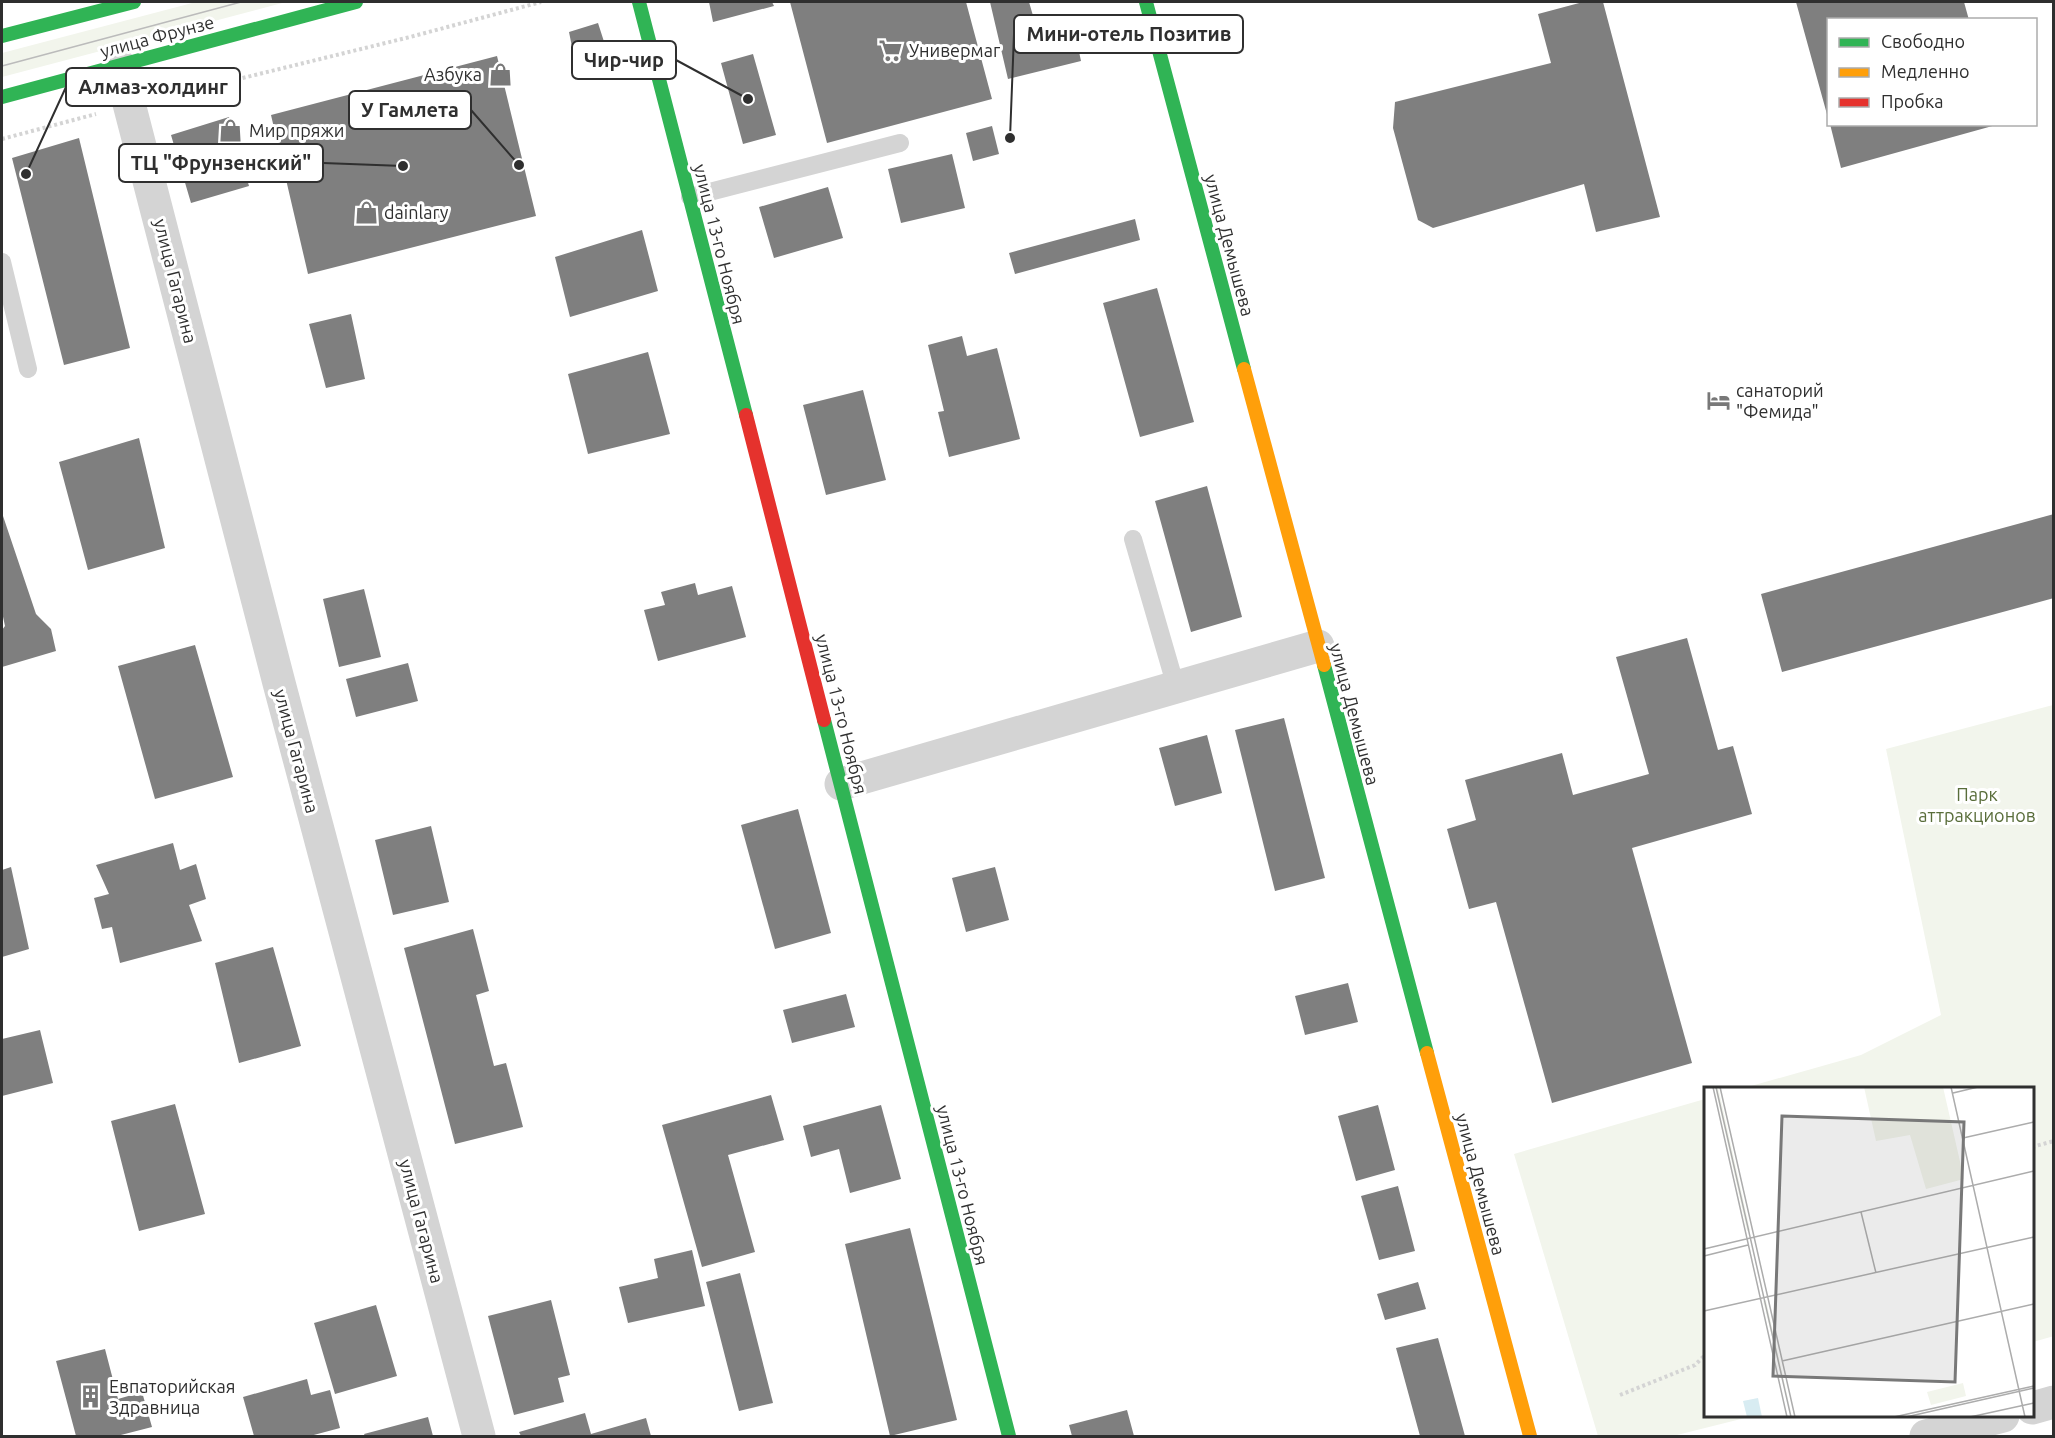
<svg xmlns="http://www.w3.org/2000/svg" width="2055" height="1438" font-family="Ubuntu,sans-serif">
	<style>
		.green { fill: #f2f5ec }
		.building { fill: #7f7f7f }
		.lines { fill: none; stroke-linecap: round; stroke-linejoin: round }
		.path { stroke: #d4d4d4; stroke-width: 4; stroke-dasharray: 3 3; stroke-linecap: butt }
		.lane { stroke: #d4d4d4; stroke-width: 18 }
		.street { stroke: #d4d4d4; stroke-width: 33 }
		.fast { stroke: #30b455; stroke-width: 14 }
		.slow { stroke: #ff9f0a; stroke-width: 14 }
		.jam { stroke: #e5322d; stroke-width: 14 }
		.tram { stroke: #bbb; stroke-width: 1.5 }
		.labels { text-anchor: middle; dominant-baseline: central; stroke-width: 6; stroke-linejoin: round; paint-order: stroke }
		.street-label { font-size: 18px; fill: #2f2f2f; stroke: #fff }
		.poi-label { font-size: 18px; fill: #2f2f2f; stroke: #fff; text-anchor: start }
		.park-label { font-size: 18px; fill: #596d3a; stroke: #fff }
		.inset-road { fill: none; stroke: #acacac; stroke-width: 1.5 }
		.view { fill: #787878; fill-opacity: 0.15; stroke: #787878; stroke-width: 3 }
		.inset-edge { fill: none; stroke: #2f2f2f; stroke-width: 3 }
		.leader { fill: none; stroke: #2f2f2f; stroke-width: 2 }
		.callout-dot { fill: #2f2f2f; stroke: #fff; stroke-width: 2 }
		.callout { fill: #fff; stroke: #2f2f2f; stroke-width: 2 }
		.callout-label { font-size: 20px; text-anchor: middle; font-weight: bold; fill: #2f2f2f }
	</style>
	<rect width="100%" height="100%" fill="#fff"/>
	<!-- green -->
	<path class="green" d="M 196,2 L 286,2 L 2,77 L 2,53 Z
		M 2053,705 L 2054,1336 L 2033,1342 L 2032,1088 L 1744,1088 L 1861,1055 L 1941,1015 L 1886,749 Z
		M 1705,1099 L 1706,1416 L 1753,1416 L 1673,1436 L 1598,1436 L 1514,1154 Z"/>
	<!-- building -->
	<path class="building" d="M 709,2 L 772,2 L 774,6 L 713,22 Z
		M 790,2 L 966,2 L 992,99 L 827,143 Z
		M 990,2 L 1029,2 L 1041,43 L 1075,33 L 1081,61 L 1008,79 Z
		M 1583,2 L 1603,2 L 1660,217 L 1596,232 L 1584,184 L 1433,228 L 1418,220 L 1393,128 L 1395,102 L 1551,63 L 1538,14 Z
		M 1796,2 L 1964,2 L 1969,20 L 1828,20 L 1828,118 Z
		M 598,23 L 608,54 L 575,62 L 569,32 Z
		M 753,54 L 776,135 L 743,144 L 721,63 Z
		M 497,56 L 536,216 L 308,274 L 271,115 Z
		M 229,117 L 249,186 L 191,203 L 171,135 Z
		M 1830,124 L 1996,124 L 1996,125 L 1841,168 Z
		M 992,126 L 999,154 L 973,161 L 966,133 Z
		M 79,138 L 130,348 L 64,365 L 12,158 Z
		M 952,154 L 965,208 L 901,223 L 888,169 Z
		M 828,187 L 843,238 L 774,258 L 759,207 Z
		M 1135,219 L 1140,240 L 1015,274 L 1009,253 Z
		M 642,230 L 658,291 L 570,317 L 555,257 Z
		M 1157,288 L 1194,422 L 1140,437 L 1103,303 Z
		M 351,314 L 365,379 L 326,388 L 309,324 Z
		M 962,336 L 967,356 L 997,348 L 1020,439 L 949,457 L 938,412 L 944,411 L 928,345 Z
		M 648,352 L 670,434 L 588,454 L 568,374 Z
		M 863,390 L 886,480 L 826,495 L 803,405 Z
		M 139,438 L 165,548 L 88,570 L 59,462 Z
		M 1207,486 L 1242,617 L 1191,632 L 1155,501 Z
		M 2,513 L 36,614 L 51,629 L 56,651 L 2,667 L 2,630 L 5,626 L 2,612 Z
		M 2054,514 L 2054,598 L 1782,672 L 1761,594 Z
		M 695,583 L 698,595 L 732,586 L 746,637 L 658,661 L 644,610 L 665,605 L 661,592 Z
		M 364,589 L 381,657 L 339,667 L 323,599 Z
		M 1687,638 L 1718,750 L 1733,746 L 1752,814 L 1632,848 L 1692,1063 L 1552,1103 L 1496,902 L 1469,909 L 1447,829 L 1476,820 L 1465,780 L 1562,753 L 1573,795 L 1649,774 L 1616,657 Z
		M 195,645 L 233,777 L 155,799 L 118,666 Z
		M 408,663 L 418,701 L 356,717 L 346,679 Z
		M 1284,718 L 1325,878 L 1275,891 L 1235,730 Z
		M 1207,735 L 1222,793 L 1175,806 L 1159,748 Z
		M 798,809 L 831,933 L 775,949 L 741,825 Z
		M 431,826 L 449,902 L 393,915 L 375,840 Z
		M 173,843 L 180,870 L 196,864 L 206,899 L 189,905 L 202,941 L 120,963 L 112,927 L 102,929 L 94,898 L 109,894 L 96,865 Z
		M 11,867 L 29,949 L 2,957 L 2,870 Z
		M 995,867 L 1009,920 L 966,932 L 952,878 Z
		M 473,929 L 489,991 L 476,995 L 494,1066 L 506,1063 L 523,1127 L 455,1144 L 404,948 Z
		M 273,947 L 301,1046 L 239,1063 L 215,963 Z
		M 1348,983 L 1358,1022 L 1305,1035 L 1295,996 Z
		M 846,994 L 855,1027 L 792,1043 L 783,1010 Z
		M 40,1030 L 53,1083 L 2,1096 L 2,1039 Z
		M 771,1095 L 784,1140 L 728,1155 L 755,1252 L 702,1267 L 662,1125 Z
		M 175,1104 L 205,1214 L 139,1231 L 111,1121 Z
		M 881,1105 L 901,1179 L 850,1193 L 839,1149 L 811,1157 L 803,1126 Z
		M 1378,1105 L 1395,1170 L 1356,1181 L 1338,1116 Z
		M 1398,1186 L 1415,1251 L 1379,1260 L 1361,1196 Z
		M 910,1228 L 957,1420 L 890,1436 L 845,1244 Z
		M 692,1250 L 705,1306 L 628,1323 L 619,1287 L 658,1278 L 654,1259 Z
		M 740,1273 L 773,1403 L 739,1411 L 706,1282 Z
		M 1418,1282 L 1426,1309 L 1385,1320 L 1377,1294 Z
		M 551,1300 L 570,1375 L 558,1378 L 564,1402 L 514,1415 L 488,1316 Z
		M 376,1305 L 397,1376 L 335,1394 L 314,1323 Z
		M 1438,1338 L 1465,1436 L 1420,1436 L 1396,1348 Z
		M 105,1349 L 118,1399 L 142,1392 L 152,1427 L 117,1436 L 76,1436 L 56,1361 Z
		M 307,1379 L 311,1395 L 330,1390 L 340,1428 L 310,1436 L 254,1436 L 243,1397 Z
		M 1127,1410 L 1134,1436 L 1072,1436 L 1069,1425 Z
		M 585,1413 L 591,1434 L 646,1418 L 651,1436 L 521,1436 L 519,1432 Z
		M 428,1417 L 433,1436 L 365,1436 L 364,1434 Z"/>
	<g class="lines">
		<!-- path -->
		<path class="path" d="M 161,98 L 410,37 L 541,2
			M 2,139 L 96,114
			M 2032,1147 L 2054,1141
			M 1620,1395 L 1695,1365 L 1706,1354"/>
		<!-- lane -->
		<path class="lane" d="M 690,197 L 900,143
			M 2,262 L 28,369
			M 1133,539 L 1176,687"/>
		<!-- street -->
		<path class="street" d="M 119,65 L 279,683 L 479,1436
			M 841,784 L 1318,646
			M 2032,1408 L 2054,1402
			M 1926,1436 L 2003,1416"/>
		<!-- fast -->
		<path class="fast" d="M 639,2 L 746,415
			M 1146,2 L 1244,369
			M 2,36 L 134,2
			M 2,97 L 356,2
			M 1324,665 L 1427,1053
			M 824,720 L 1009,1436"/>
		<!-- slow -->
		<path class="slow" d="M 1244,369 L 1324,665
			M 1427,1053 L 1530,1436"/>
		<!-- jam -->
		<path class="jam" d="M 746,415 L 824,720"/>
		<!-- tram -->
		<path class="tram" d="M 2,66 L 241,2"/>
	</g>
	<!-- icons -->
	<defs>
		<symbol id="supermarket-bare" viewBox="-9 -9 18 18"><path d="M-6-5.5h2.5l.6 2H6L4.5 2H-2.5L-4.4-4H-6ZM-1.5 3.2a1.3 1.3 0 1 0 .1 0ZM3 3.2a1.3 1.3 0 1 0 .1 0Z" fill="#787878" stroke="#fff" stroke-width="2.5" paint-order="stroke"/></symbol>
		<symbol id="shop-bare" viewBox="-9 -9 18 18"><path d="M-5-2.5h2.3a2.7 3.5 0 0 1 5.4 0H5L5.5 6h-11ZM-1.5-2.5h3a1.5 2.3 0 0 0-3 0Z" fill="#787878" stroke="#fff" stroke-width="2.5" paint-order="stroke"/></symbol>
		<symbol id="hotel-bare" viewBox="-9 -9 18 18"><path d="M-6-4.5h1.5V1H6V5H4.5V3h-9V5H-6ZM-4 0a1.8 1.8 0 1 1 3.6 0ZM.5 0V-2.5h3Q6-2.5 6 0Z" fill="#787878" stroke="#fff" stroke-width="2.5" paint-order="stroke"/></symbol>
		<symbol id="building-bare" viewBox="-9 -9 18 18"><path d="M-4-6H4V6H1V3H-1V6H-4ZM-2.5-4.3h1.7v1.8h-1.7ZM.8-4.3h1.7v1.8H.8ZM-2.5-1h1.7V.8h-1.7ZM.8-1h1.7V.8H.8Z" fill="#787878" stroke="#fff" stroke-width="2.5" paint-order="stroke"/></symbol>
	</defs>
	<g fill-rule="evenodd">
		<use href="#supermarket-bare" x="874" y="34" width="33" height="33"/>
		<use href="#shop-bare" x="484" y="58" width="33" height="33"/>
		<use href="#shop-bare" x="214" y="114" width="33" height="33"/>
		<use href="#shop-bare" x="350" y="196" width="33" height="33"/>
		<use href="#hotel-bare" x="1702" y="384" width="33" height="33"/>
		<use href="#building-bare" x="74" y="1380" width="33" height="33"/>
	</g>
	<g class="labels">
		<!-- street labels -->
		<g class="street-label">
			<text transform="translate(157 36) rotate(-15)">улица Фрунзе</text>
			<text transform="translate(720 244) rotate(76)">улица 13-го Ноября</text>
			<text transform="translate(1230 245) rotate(75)">улица Демышева</text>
			<text transform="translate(176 281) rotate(76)">улица Гагарина</text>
			<text transform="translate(842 714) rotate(76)">улица 13-го Ноября</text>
			<text transform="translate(1355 714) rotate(75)">улица Демышева</text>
			<text transform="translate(297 751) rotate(75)">улица Гагарина</text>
			<text transform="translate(1481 1184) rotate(75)">улица Демышева</text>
			<text transform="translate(963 1185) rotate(76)">улица 13-го Ноября</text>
			<text transform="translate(422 1221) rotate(75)">улица Гагарина</text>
		</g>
		<!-- poi labels -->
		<g class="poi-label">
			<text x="909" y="50">Универмаг</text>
			<text x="482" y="74" text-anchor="end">Азбука</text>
			<text x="249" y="130">Мир пряжи</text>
			<text x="384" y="212">dainlary</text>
			<text x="1736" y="390">санаторий<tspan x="1736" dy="21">"Фемида"</tspan></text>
			<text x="109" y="1386">Евпаторийская<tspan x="109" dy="21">Здравница</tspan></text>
		</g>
		<!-- park labels -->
		<g class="park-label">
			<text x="1977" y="794">Парк<tspan x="1977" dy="21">аттракционов</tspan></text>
		</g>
	</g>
	<!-- overview -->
	<g transform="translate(1704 1087)">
		<rect width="330" height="330" fill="#fff"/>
		<path d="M 11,0 L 14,0 L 46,143 L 43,144 ZM 160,0 L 239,0 L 260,92 L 222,102 L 206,48 L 172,54 ZM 62,213 L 88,330 L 59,214 ZM 259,296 L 262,309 L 227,318 L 223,305 Z" fill="#f2f5ec"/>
		<path d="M 54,311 L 58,330 L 43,330 L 39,314 Z" fill="#d8ecf2"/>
		<path class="inset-road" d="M 9,0 L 83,330M 12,0 L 87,330M 16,0 L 91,330M 247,0 L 321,330M 249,6 L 274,0M 259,51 L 330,35M 157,125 L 172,186M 0,162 L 330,84M 0,169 L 44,158M 0,224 L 330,150M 78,274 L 330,217M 190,330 L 330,299M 202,330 L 330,301M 266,330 L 330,316"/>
		<path class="view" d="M 78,29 L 260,35 L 251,295 L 69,289 Z"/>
		<rect width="330" height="330" class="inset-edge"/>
	</g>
	<!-- callouts -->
	<path class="leader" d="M1010 138L1014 34M748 99L676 60M26 174L66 87M519 165L471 110M403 166L323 163"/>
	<g class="callout-dot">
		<circle cx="1010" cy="138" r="6"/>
		<circle cx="748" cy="99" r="6"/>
		<circle cx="26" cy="174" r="6"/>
		<circle cx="519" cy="165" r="6"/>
		<circle cx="403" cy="166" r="6"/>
	</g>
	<g class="callout">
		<rect x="1014" y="15" width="229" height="38" rx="6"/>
		<rect x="572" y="41" width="104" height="38" rx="6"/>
		<rect x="66" y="68" width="174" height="38" rx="6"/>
		<rect x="349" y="91" width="122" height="38" rx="6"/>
		<rect x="119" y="144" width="204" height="38" rx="6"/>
	</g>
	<g class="callout-label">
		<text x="1129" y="41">Мини-отель Позитив</text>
		<text x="624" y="67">Чир-чир</text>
		<text x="153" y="94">Алмаз-холдинг</text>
		<text x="410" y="117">У Гамлета</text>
		<text x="221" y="170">ТЦ "Фрунзенский"</text>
	</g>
	<!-- border -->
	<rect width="2055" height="1438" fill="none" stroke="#2f2f2f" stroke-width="6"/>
	<!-- legend -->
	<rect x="1827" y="18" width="210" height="108" fill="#ffffff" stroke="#acacac" stroke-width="1.5"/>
	<rect x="1839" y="38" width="30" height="9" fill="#30b455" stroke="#acacac" stroke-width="1.5"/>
	<text x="1881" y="48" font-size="18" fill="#2f2f2f">Свободно</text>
	<rect x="1839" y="68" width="30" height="9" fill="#ff9f0a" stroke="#acacac" stroke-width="1.5"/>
	<text x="1881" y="78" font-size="18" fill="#2f2f2f">Медленно</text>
	<rect x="1839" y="98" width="30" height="9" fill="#e5322d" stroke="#acacac" stroke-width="1.5"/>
	<text x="1881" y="108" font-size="18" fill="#2f2f2f">Пробка</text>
</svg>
